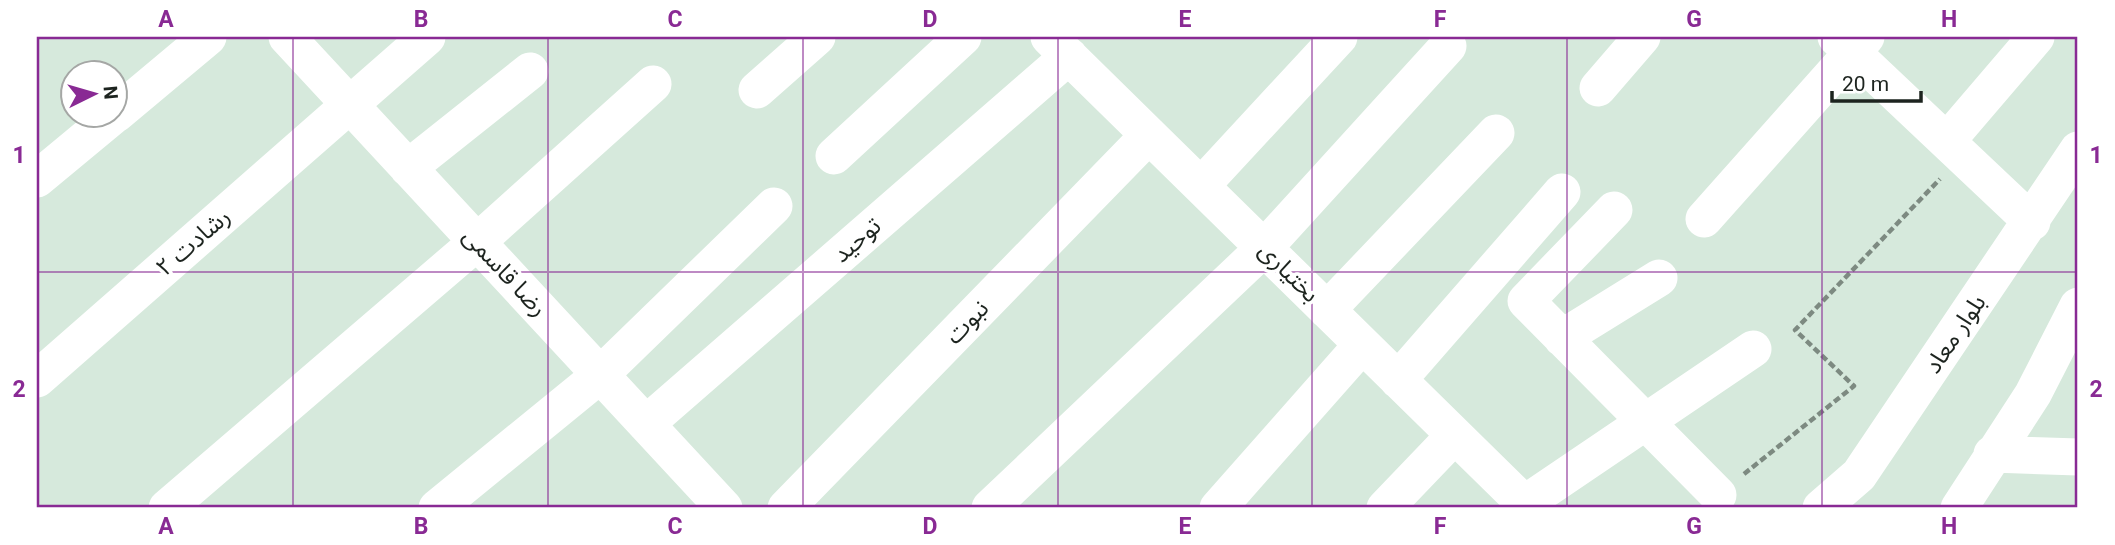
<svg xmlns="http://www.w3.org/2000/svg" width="2115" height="545" font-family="Roboto,'Noto Sans Arabic',sans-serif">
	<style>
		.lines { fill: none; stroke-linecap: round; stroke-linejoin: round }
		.path { stroke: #7d8a81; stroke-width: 4.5; stroke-dasharray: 7 3.5; stroke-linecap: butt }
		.minor { stroke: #fff; stroke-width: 37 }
		.grid { fill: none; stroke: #892a94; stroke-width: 2; stroke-opacity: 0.55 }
		.labels { text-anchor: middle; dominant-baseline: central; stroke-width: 7; stroke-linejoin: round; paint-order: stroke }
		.street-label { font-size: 24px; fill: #1d241f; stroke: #fff }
		.neatline { fill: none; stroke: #892a94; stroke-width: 2.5 }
		.grid-label { font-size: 23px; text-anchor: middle; font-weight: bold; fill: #892a94 }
	</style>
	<rect width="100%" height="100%" fill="#d6e9dc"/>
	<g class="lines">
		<!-- path -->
		<path class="path" d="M 1744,474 L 1854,386 L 1795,330 L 1940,179"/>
		<!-- minor -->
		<path class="minor" d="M 287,37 L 724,508
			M 1049,37 L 1529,508
			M 1836,37 L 2032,222
			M 1598,88 L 1642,37
			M 757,90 L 817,37
			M 116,114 L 208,37
			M 1947,141 L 2036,37
			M 834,156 L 963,37
			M 408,168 L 530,71
			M 37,179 L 113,116
			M 1201,186 L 1339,37
			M 1614,210 L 1526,301 L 1718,495
			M 1704,219 L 1866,37
			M 1327,310 L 1496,133
			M 1562,338 L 1659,278
			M 37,379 L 427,37
			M 1398,380 L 1562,192
			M 646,424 L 1069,56
			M 1992,454 L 2078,457
			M 1524,504 L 1753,349
			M 167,508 L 477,242 L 653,84
			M 437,508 L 600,375 L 774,206
			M 786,508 L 1149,135
			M 990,508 L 1264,248 L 1448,46
			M 1218,508 L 1362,345
			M 1385,508 L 1454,436
			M 1821,508 L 1859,475 L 2078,150
			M 1959,508 L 2033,394 L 2078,306"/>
	</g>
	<!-- grid -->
	<path class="grid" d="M 293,37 L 293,508M 548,37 L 548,508M 803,37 L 803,508M 1058,37 L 1058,508M 1312,37 L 1312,508M 1567,37 L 1567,508M 1822,37 L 1822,508M 37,272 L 2078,272"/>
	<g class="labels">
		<!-- street labels -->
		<g class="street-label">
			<text transform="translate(857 240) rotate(-41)">توحید</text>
			<text transform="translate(193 242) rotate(-41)">رشادت ۲</text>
			<text transform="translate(505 272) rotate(47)">رضا قاسمی</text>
			<text transform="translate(1289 272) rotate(45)">بختیاری</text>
			<text transform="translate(967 322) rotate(-46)">نبوت</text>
			<text transform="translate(1955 334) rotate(-56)">بلوار معاد</text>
		</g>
	</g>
	<!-- border -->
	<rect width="2115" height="545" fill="none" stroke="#ffffff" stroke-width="77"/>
	<!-- north arrow -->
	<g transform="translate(94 94) rotate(85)"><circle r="33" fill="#ffffff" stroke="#a5a7a5" stroke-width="2"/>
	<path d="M0-5L12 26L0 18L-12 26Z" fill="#892a94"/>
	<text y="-10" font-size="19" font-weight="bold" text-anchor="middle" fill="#1d241f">N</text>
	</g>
	<!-- scale -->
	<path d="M1832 91v10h89v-10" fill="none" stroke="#1d241f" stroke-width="3.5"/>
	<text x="1842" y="91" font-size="21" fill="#1d241f" stroke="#ffffff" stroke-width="5" paint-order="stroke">20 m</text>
	<rect x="38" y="38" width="2038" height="468" class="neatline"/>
	<g class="grid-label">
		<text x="166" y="27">A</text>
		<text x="421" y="27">B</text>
		<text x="675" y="27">C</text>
		<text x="930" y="27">D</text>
		<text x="1185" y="27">E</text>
		<text x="1440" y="27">F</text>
		<text x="1694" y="27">G</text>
		<text x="1949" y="27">H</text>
		<text x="19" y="163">1</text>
		<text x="2096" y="163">1</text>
		<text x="19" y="397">2</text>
		<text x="2096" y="397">2</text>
		<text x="166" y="534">A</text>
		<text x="421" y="534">B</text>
		<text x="675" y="534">C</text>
		<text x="930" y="534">D</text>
		<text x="1185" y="534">E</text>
		<text x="1440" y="534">F</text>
		<text x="1694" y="534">G</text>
		<text x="1949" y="534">H</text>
	</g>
</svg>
